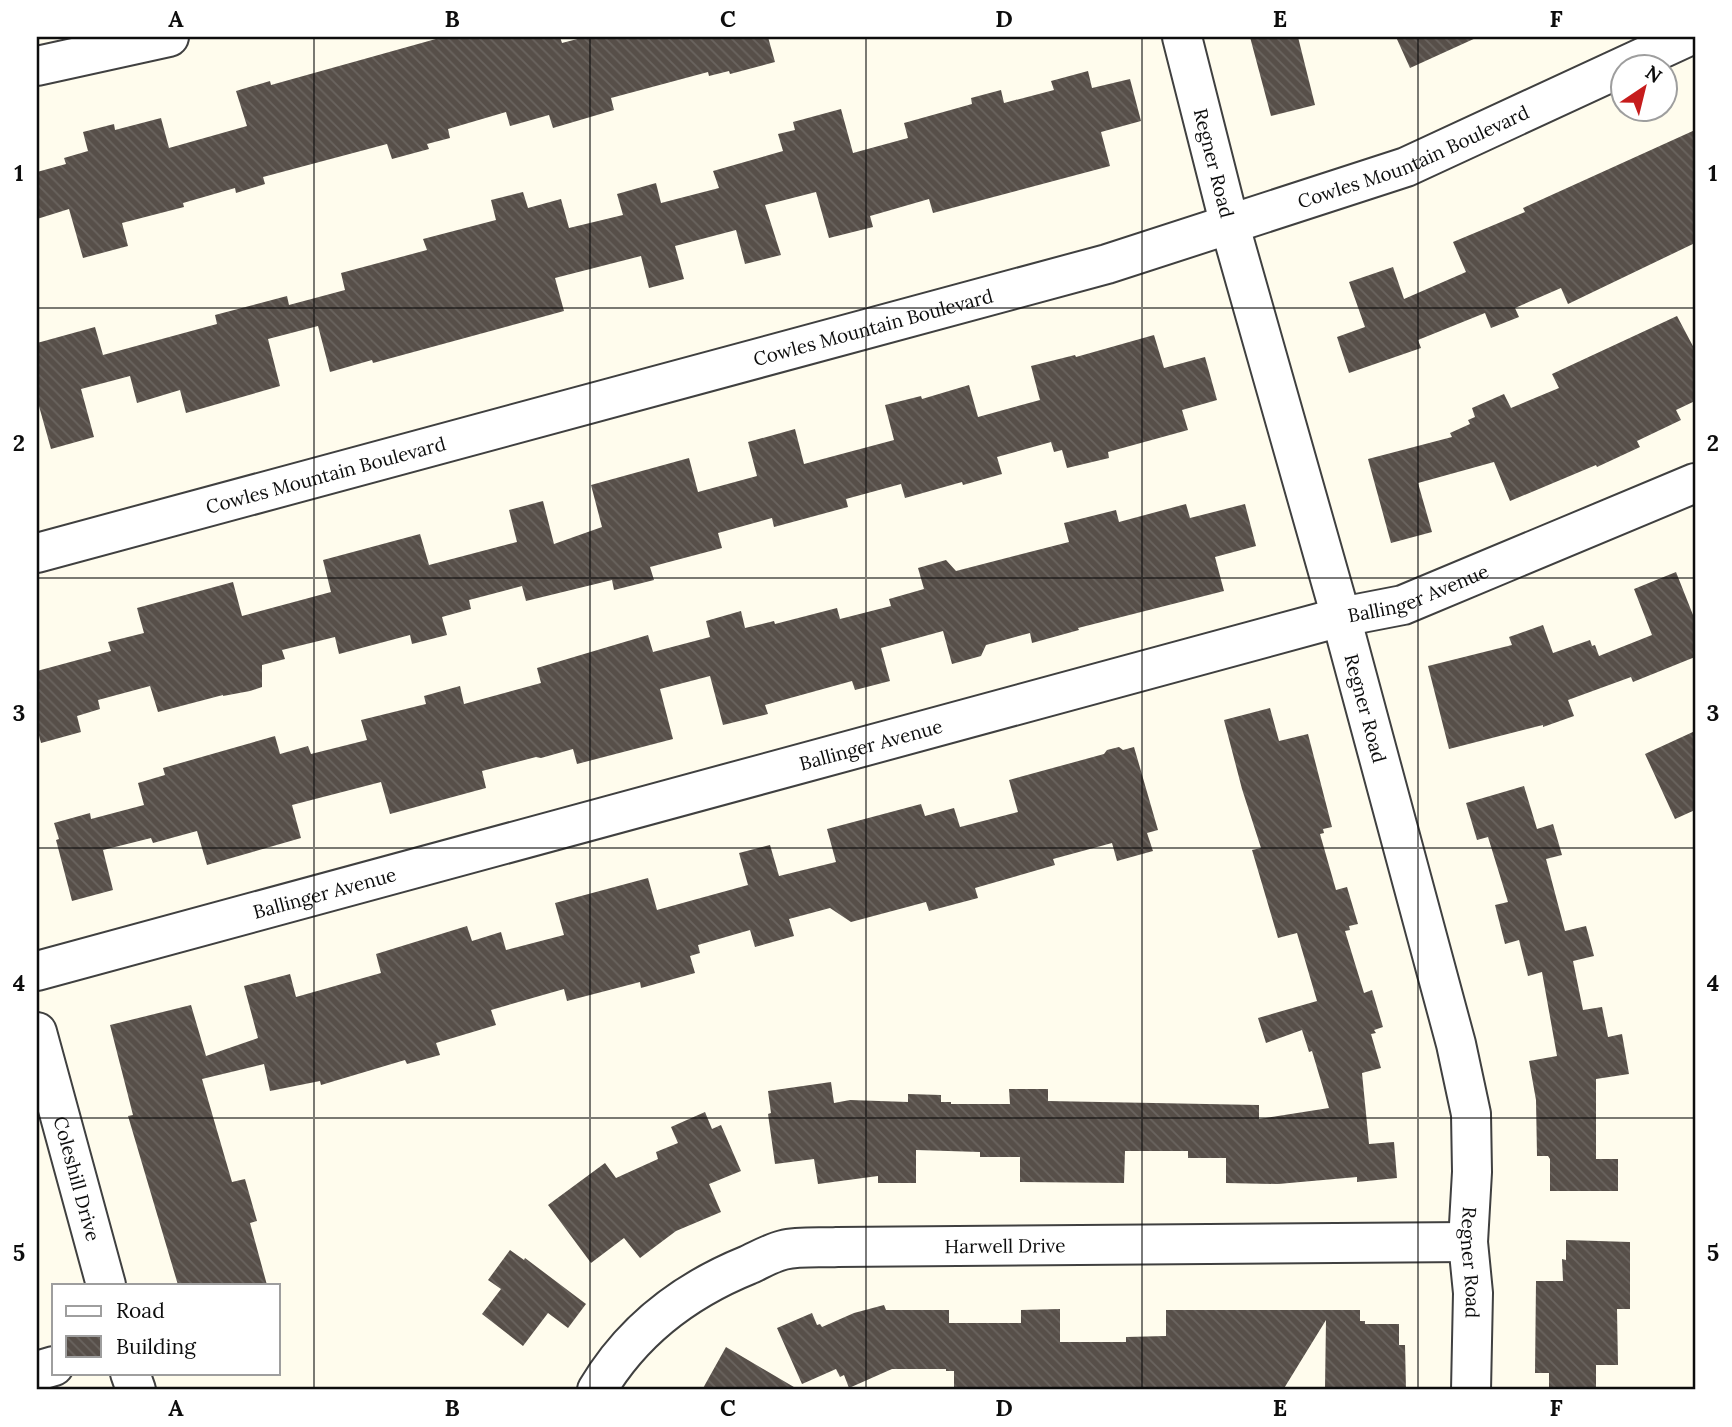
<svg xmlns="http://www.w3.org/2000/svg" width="1732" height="1427" font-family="Lora,serif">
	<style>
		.building { fill: url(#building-back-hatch) }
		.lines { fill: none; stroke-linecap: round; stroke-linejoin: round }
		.minor-casing { stroke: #404040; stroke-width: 42 }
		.minor { stroke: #fff; stroke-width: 38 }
		.grid { fill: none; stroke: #0d0d0d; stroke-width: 2; stroke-opacity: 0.55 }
		.labels { text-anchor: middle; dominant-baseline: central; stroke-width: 7; stroke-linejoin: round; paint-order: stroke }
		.street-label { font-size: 19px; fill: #0d0d0d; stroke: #fff }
		.neatline { fill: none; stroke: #0d0d0d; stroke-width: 2.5 }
		.grid-label { font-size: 23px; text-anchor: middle; font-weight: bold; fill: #0d0d0d }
	</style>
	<defs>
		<pattern id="building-back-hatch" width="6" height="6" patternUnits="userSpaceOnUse" patternTransform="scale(1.75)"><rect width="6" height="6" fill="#574f49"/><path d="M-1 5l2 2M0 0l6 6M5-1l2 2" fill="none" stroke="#6a645f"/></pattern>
	</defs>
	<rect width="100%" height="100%" fill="#fffced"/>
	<!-- building -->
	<path class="building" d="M 443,37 L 560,37 L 562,43 L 585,37 L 768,37 L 775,62 L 730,74 L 729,71 L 709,76 L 708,72 L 611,98 L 614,110 L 553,128 L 549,115 L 510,126 L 506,112 L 448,129 L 450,138 L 427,144 L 429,149 L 392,159 L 387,144 L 263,177 L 265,184 L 236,193 L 235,188 L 183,203 L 184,207 L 122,223 L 128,246 L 83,258 L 69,209 L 37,219 L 37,172 L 66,164 L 64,158 L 88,151 L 83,132 L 114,124 L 115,130 L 161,118 L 169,148 L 247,126 L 236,91 L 270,81 L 271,85 Z
		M 1250,37 L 1298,37 L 1315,105 L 1271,116 Z
		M 1396,37 L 1478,37 L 1410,68 Z
		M 1088,71 L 1092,88 L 1130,79 L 1141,121 L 1101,132 L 1110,166 L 933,213 L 929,199 L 870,216 L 873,227 L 829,238 L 816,192 L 765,205 L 781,255 L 745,264 L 736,230 L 675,246 L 684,279 L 649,288 L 641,256 L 555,278 L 564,311 L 373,363 L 372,360 L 330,372 L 318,326 L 268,339 L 280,386 L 186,413 L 180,390 L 137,403 L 130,376 L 81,389 L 94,437 L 51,449 L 37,399 L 37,343 L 95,327 L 103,355 L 217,324 L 215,315 L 287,296 L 289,305 L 345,290 L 341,273 L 427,250 L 423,239 L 496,220 L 491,200 L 523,192 L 528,208 L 561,199 L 569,228 L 623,215 L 617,194 L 656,183 L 661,203 L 719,188 L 713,171 L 783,151 L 778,134 L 795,130 L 793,122 L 841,109 L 853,153 L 908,138 L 904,123 L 972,104 L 971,98 L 1001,90 L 1004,103 L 1054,90 L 1051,81 Z
		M 1695,130 L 1695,243 L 1568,304 L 1561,288 L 1515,308 L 1519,317 L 1491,328 L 1485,313 L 1418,340 L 1421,348 L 1349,373 L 1337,337 L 1365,327 L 1349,282 L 1393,267 L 1404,299 L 1466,272 L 1453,242 L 1525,212 L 1523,208 Z
		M 1677,316 L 1695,350 L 1695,401 L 1676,410 L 1681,420 L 1637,441 L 1640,447 L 1597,467 L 1596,465 L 1510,501 L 1494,462 L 1418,483 L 1432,532 L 1391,543 L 1368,459 L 1452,437 L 1450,433 L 1470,424 L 1468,420 L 1475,417 L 1472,408 L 1504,394 L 1511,408 L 1559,388 L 1552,374 Z
		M 1154,335 L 1164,368 L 1205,357 L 1217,400 L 1182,410 L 1188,430 L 1108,452 L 1109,458 L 1067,468 L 1062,450 L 1054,452 L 1051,442 L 997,457 L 1002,474 L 963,485 L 962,482 L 905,498 L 901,484 L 846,499 L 848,507 L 774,527 L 772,518 L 718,533 L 722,548 L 650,567 L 654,580 L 614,590 L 612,580 L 526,601 L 522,586 L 469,600 L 471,609 L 442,617 L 447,635 L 412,644 L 410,635 L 339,654 L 335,637 L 282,650 L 285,659 L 262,665 L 262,687 L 250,691 L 223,696 L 223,695 L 158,712 L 150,686 L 98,700 L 100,709 L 77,716 L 81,732 L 41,743 L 37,728 L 37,671 L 111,651 L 108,642 L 144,633 L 137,608 L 233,582 L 242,616 L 331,592 L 323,560 L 420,534 L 429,565 L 517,542 L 509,510 L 543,501 L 554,544 L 602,527 L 591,485 L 689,458 L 698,492 L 757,476 L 748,442 L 795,429 L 804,464 L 894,440 L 885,405 L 921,396 L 922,399 L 969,385 L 978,417 L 1040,400 L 1031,366 L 1075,355 L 1076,357 Z
		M 1186,504 L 1190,518 L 1245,504 L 1256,546 L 1215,557 L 1224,591 L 1078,628 L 1079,630 L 1032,643 L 1030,633 L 986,645 L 981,656 L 952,664 L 943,631 L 881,648 L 890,681 L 855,690 L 852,681 L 765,705 L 768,714 L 723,725 L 710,676 L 660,689 L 673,739 L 577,764 L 573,749 L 541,758 L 536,757 L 482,771 L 486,788 L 390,814 L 381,782 L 292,805 L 301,838 L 207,865 L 197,831 L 153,843 L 151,838 L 103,850 L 113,890 L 72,901 L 56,840 L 59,839 L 54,823 L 90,813 L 91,819 L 144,805 L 138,783 L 165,775 L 163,768 L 275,736 L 280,754 L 308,746 L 311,754 L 367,740 L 361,720 L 426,704 L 424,696 L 460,686 L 464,704 L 541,683 L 537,668 L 648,635 L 653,652 L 710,637 L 706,621 L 741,611 L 745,628 L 774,621 L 775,624 L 837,608 L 840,619 L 891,606 L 889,599 L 924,589 L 918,568 L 946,560 L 956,571 L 1069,542 L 1064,523 L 1116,510 L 1119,522 Z
		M 1676,572 L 1695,620 L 1695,657 L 1633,682 L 1631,677 L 1568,700 L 1574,716 L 1543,727 L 1543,725 L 1449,749 L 1428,666 L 1512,645 L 1509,637 L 1543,625 L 1553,653 L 1590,640 L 1592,646 L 1595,645 L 1599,656 L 1652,635 L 1634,589 Z
		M 1270,708 L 1279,741 L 1308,734 L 1332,827 L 1323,829 L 1324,833 L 1320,834 L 1336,890 L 1347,887 L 1358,924 L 1349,926 L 1350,930 L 1345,931 L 1364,993 L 1372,990 L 1383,1027 L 1374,1030 L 1376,1033 L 1371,1034 L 1381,1068 L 1362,1073 L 1369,1144 L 1394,1142 L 1397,1178 L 1357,1182 L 1357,1177 L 1278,1184 L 1226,1183 L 1226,1158 L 1188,1158 L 1188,1151 L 1125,1151 L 1124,1183 L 1020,1182 L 1020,1157 L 980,1157 L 980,1152 L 916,1150 L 916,1183 L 878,1183 L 878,1176 L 818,1184 L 814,1159 L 775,1164 L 768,1114 L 771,1113 L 768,1091 L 831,1082 L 834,1103 L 850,1100 L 908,1102 L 908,1094 L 941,1095 L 941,1102 L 951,1102 L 951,1104 L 1010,1104 L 1009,1089 L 1048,1089 L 1048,1101 L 1259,1105 L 1259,1119 L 1329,1108 L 1312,1051 L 1309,1052 L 1302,1030 L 1266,1043 L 1258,1018 L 1317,1001 L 1297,933 L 1278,938 L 1252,850 L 1261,848 L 1242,789 L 1224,720 Z
		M 1695,731 L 1695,810 L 1675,819 L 1645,754 Z
		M 1119,747 L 1123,750 L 1134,747 L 1158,830 L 1147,833 L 1153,851 L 1117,861 L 1112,843 L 1053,859 L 1055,865 L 975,888 L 978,898 L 929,911 L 926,902 L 851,922 L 830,908 L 789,919 L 794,936 L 755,947 L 750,930 L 698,945 L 700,953 L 690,956 L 695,973 L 641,988 L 640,982 L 567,1001 L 564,989 L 491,1010 L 496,1025 L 436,1043 L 440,1055 L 407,1064 L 405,1060 L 321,1085 L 320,1081 L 270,1091 L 264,1064 L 202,1079 L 232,1182 L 245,1179 L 257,1221 L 250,1223 L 267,1285 L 178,1285 L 128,1116 L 133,1115 L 110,1025 L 191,1005 L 206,1056 L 258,1038 L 244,986 L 290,974 L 296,997 L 381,973 L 376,954 L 467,926 L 472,941 L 501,932 L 506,950 L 564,935 L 555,903 L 648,878 L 657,910 L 748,885 L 739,853 L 770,845 L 779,876 L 836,862 L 827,829 L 921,804 L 925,816 L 954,808 L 960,827 L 1018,812 L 1009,780 L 1104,754 L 1107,750 Z
		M 1524,786 L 1537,829 L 1553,824 L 1562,855 L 1546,859 L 1565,931 L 1586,926 L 1594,956 L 1573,961 L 1583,1010 L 1602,1007 L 1608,1037 L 1622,1034 L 1629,1074 L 1596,1079 L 1596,1159 L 1618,1159 L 1618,1191 L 1550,1191 L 1550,1159 L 1548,1156 L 1537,1156 L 1536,1100 L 1529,1061 L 1557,1056 L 1542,972 L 1528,976 L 1519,940 L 1505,944 L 1495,905 L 1508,902 L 1488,837 L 1477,840 L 1466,803 Z
		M 705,1112 L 712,1129 L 721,1125 L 741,1171 L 709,1184 L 721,1212 L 676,1231 L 640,1258 L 624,1238 L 591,1263 L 548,1205 L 605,1163 L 616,1178 L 658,1159 L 656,1152 L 678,1143 L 671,1127 Z
		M 1566,1240 L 1630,1242 L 1630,1309 L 1617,1309 L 1618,1365 L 1596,1365 L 1596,1390 L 1549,1390 L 1549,1373 L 1535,1373 L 1536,1281 L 1563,1281 L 1562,1259 L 1566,1260 Z
		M 510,1250 L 524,1260 L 525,1258 L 586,1304 L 568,1328 L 548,1313 L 523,1346 L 482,1314 L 501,1289 L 488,1280 Z
		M 884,1305 L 886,1310 L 949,1310 L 949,1323 L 1021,1323 L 1021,1310 L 1060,1309 L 1060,1342 L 1126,1342 L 1126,1337 L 1166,1336 L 1166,1310 L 1360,1310 L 1360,1321 L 1365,1321 L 1365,1324 L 1399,1324 L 1399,1345 L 1405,1345 L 1406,1390 L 1325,1388 L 1326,1320 L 1283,1390 L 954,1390 L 954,1371 L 946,1371 L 946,1369 L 892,1369 L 849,1388 L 844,1375 L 840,1377 L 836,1369 L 802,1384 L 777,1328 L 812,1313 L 817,1325 L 820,1324 L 822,1327 L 854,1313 Z
		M 726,1347 L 799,1390 L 702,1390 Z"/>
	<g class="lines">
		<defs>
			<g id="minor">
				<path id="s1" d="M 1182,37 L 1230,226 L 1341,617 L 1456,1044 L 1471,1114 L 1472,1172 L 1468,1242 L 1473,1293 L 1471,1390"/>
				<path d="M 37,66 L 169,37"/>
				<path id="s2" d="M 37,553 L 1107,264 L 1406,167 L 1687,37"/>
				<path id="s3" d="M 37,971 L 1341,617 L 1403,605 L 1695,483"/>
				<path id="s4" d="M 37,1032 L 106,1285"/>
				<path d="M 37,1371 L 54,1366"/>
				<path d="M 130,1373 L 136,1390"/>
				<path id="s5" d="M 597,1390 C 632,1331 684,1291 748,1265 C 759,1260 771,1253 783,1250 C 799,1246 820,1248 837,1247 L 1468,1242"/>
			</g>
		</defs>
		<!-- minor casing -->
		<use href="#minor" class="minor-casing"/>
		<!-- minor -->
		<use href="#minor" class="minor"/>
	</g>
	<!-- grid -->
	<path class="grid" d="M 314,37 L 314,1390M 590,37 L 590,1390M 866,37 L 866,1390M 1142,37 L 1142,1390M 1418,37 L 1418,1390M 37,308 L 1695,308M 37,578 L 1695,578M 37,848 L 1695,848M 37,1118 L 1695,1118"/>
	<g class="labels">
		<!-- street labels -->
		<g class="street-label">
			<text stroke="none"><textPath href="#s2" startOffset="1433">Cowles Mountain Boulevard</textPath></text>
			<text stroke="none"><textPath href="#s1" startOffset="130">Regner Road</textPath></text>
			<text stroke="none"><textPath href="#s2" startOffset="866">Cowles Mountain Boulevard</textPath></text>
			<text stroke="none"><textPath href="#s2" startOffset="299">Cowles Mountain Boulevard</textPath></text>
			<text stroke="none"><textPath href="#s3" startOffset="1432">Ballinger Avenue</textPath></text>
			<text stroke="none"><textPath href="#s1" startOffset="696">Regner Road</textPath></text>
			<text stroke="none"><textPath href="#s3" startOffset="864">Ballinger Avenue</textPath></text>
			<text stroke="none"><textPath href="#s3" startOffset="298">Ballinger Avenue</textPath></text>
			<text stroke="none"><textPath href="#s4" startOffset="152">Coleshill Drive</textPath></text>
			<text stroke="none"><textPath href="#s5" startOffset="460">Harwell Drive</textPath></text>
			<text stroke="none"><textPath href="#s1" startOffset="1264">Regner Road</textPath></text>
		</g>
	</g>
	<!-- border -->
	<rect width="1732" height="1427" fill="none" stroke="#ffffff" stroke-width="77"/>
	<!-- legend -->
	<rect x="52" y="1284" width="228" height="91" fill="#ffffff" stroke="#9e9e9e" stroke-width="2"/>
	<rect x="66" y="1306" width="35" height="10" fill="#ffffff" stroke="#9e9e9e" stroke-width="2"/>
	<text x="116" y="1318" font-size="21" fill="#0d0d0d">Road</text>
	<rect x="66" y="1336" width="35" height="21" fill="url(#building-back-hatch)" stroke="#9e9e9e" stroke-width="2"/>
	<text x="116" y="1354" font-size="21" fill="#0d0d0d">Building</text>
	<!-- north arrow -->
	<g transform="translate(1644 88) rotate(35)"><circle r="33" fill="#ffffff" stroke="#9e9e9e" stroke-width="2"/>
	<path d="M0-5L12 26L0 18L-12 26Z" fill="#c61c1c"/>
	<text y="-10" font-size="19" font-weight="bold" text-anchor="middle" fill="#0d0d0d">N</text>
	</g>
	<rect x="38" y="38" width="1656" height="1350" class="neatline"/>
	<g class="grid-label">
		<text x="176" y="27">A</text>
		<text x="452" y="27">B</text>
		<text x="728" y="27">C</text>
		<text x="1004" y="27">D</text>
		<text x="1280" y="27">E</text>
		<text x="1556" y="27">F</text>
		<text x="19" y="181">1</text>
		<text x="1713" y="181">1</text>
		<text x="19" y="451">2</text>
		<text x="1713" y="451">2</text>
		<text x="19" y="721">3</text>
		<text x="1713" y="721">3</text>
		<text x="19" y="991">4</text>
		<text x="1713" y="991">4</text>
		<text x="19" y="1261">5</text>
		<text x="1713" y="1261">5</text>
		<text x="176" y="1416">A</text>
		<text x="452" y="1416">B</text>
		<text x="728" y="1416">C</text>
		<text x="1004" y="1416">D</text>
		<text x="1280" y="1416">E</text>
		<text x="1556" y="1416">F</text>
	</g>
</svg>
